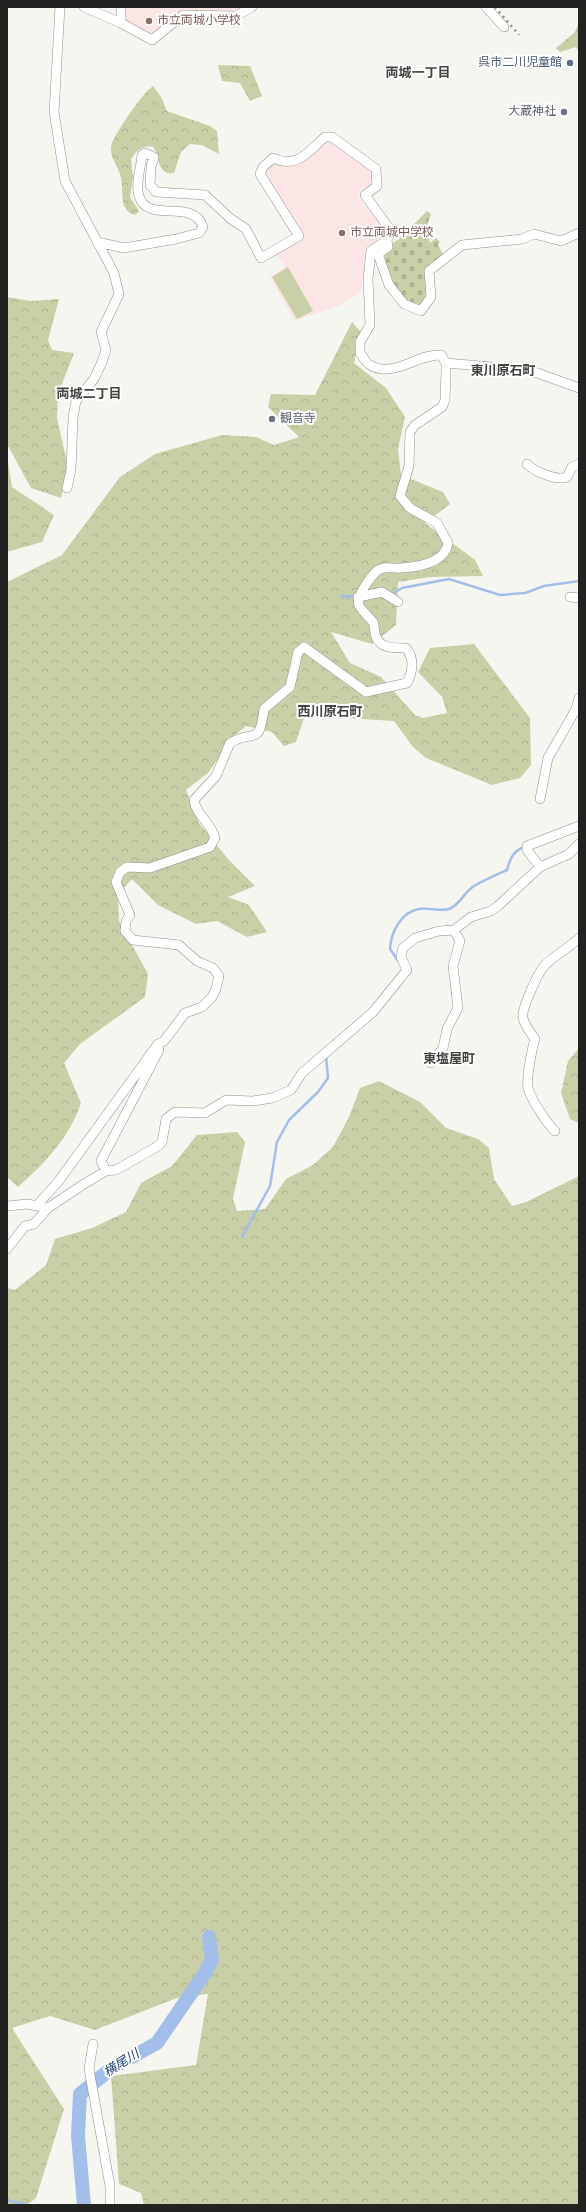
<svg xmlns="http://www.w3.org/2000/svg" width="586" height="2212" font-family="Overpass,'Noto Sans JP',sans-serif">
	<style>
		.education { fill: #fce6e5 }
		.forest { fill: url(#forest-crowns) }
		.cemetery { fill: url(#cemetery-stones) }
		.garden { fill: #c9d0a8 }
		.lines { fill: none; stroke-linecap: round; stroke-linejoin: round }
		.stream { stroke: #a4beea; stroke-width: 2.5 }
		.river { stroke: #a4beea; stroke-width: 14 }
		.minor-casing { stroke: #91918d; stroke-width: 10 }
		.minor { stroke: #fff; stroke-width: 9 }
		.rail { stroke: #90908d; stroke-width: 2.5; stroke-dasharray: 2 4; stroke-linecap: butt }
		.education-dot { fill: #8d6e63; stroke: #fff; stroke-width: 1.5 }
		.service-dot { fill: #5c6f8a; stroke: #fff; stroke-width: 1.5 }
		.worship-dot { fill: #6b7280; stroke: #fff; stroke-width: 1.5 }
		.labels { text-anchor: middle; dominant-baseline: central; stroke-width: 4; stroke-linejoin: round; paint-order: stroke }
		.education-label { font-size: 12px; fill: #785e54; stroke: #fff; text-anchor: start }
		.service-label { font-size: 12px; fill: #4e5e75; stroke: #fff; text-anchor: end }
		.worship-label { font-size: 12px; fill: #5b616d; stroke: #fff; text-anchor: end }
		.neighbourhood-label { font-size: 13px; font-weight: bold; fill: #444440; stroke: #fff }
		.water-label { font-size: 13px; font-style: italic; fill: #244178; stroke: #fff }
	</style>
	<defs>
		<pattern id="forest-crowns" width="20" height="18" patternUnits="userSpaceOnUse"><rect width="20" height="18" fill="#c9d0a8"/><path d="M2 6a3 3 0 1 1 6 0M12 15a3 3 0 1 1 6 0" fill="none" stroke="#acb290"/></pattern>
		<pattern id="cemetery-stones" width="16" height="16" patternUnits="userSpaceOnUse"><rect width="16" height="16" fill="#c9d0a8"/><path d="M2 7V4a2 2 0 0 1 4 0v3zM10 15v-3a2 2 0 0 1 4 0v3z" fill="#acb290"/></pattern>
	</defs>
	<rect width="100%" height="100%" fill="#f6f6f1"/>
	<!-- education -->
	<path class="education" d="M 125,7 L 243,7 L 234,13 L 185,11 L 154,35 L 149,36 L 129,24 L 125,19 Z
		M 323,140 L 329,141 L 373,172 L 374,185 L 359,194 L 359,198 L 376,219 L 386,228 L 385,238 L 367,253 L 361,293 L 347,300 L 344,304 L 294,321 L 270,277 L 285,267 L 275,253 L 301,240 L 262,173 L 274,163 L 280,166 L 294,165 Z"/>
	<!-- forest -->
	<path class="forest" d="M 579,22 L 579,51 L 576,47 L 560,52 L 556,48 L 575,32 Z
		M 218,65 L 250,66 L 262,96 L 250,101 L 240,83 L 222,81 Z
		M 153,86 L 161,97 L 167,111 L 210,126 L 217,131 L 219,154 L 202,145 L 190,144 L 181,152 L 174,173 C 157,176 160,156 153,147 C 142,145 137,150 131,159 L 133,177 L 130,197 L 139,211 L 135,215 C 118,210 124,192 121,178 C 119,167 107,155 112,143 C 117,131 142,93 153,86 Z
		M 7,297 L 31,301 L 59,299 L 48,340 L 52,350 L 74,353 L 58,394 L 57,418 L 68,467 L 61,498 L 31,488 L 7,444 Z
		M 352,322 L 361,332 L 354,363 L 386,388 L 405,417 L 398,449 L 401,475 L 443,492 L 450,504 L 425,523 L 475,560 L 483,576 L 430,577 L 398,582 L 396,625 L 372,644 L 331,632 L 350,663 L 381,677 L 415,715 L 423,718 L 447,713 L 442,697 L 418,672 L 430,648 L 474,644 L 530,718 L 531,765 L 520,778 L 492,785 L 426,758 L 413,747 L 394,721 L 345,718 L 308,706 L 296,742 L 284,746 L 272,732 L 246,726 L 235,735 L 208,773 L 186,790 L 199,823 L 228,859 L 255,886 L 228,897 L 249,905 L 267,932 L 247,937 L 217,921 L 196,924 L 158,905 L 132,879 L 118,894 L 119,921 L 148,974 L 145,997 L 80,1044 L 64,1063 L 81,1103 C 70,1137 44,1164 18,1187 L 7,1177 L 7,582 L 62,555 L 120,477 L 155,454 L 222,435 L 256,437 L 274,445 L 299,437 L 268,407 L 271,394 L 315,395 Z
		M 7,456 L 12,487 L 54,515 L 42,542 L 7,552 Z
		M 579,1048 L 579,1123 L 570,1119 L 561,1093 L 568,1061 Z
		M 379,1081 L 420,1102 L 446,1128 L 478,1139 L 489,1148 L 494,1179 L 512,1206 L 526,1202 L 579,1176 L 579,2205 L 144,2205 L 141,2193 L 119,2184 L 111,2076 L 196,2065 L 208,1994 L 177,1998 L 95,2030 L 50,2016 L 12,2028 L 64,2109 L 36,2198 L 27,2205 L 7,2205 L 7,1288 L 15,1290 L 46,1265 L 55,1239 L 92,1228 L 126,1212 L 141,1183 L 172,1166 L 197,1135 L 237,1132 L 245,1142 L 233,1199 L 237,1211 L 265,1209 L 286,1179 L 313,1165 L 333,1147 L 349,1117 L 360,1088 Z"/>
	<!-- cemetery -->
	<path class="cemetery" d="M 427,211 L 431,214 L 426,228 L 430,243 L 436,238 L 440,242 L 438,244 L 443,255 L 426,269 L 428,290 L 420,306 L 402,301 L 379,255 L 401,237 Z"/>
	<!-- garden -->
	<path class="garden" d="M 288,267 L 313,311 L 297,319 L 272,277 Z"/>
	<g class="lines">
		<!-- stream -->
		<path class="stream" d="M 390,593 L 392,594 L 402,588 L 449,579 L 500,595 L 525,593 L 544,586 L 579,581
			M 341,596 L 356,597
			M 399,962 L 390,949 C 391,932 401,912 419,909 C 428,907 439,912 449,909 C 460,905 464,892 474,886 C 484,880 496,875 507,870 C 510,859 513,851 524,847
			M 242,1237 L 270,1186 L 277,1142 L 289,1120 L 318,1092 L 328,1078 L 326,1056
			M 7,2200 L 28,2205"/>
		<!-- river -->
		<path class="river" d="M 84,2205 L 78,2136 L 80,2094 L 112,2068 L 157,2043 L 205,1973 L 212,1960 L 209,1937"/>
		<defs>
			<path id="minor" d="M 60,7 L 54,112 L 65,181 L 114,273 L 119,294 L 101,332 L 106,350 L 102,362 L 94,379 L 76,401 L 73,418 L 71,470 L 67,488
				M 84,7 L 121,23 L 152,40 L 183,15 L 236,16 L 252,7
				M 486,7 L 504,27
				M 121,23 L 121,7
				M 387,240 L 388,247 L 378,254 L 389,285 L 404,304 L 421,311 L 431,297 L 429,271 L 462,245 L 522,239 L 534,234 L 561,241 L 579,233
				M 446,363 L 529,370 L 579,388
				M 527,464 C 535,472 557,481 567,477 L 572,467 L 579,464
				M 358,597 L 382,592 L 398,602
				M 570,597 L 579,598
				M 540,799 L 548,758 L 576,709 L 579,698
				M 540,867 L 527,850 L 527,846 L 579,826
				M 431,1063 L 443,1048 L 447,1029 L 458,1008 L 453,966 L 460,941 L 454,930
				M 555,1131 C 547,1124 531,1099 528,1088 C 526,1080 532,1048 535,1039 C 530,1032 525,1026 523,1018 C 521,1009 539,971 545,965 C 555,955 569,948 579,938
				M 106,1171 L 101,1161 L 159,1050
				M 37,1205 L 58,1182 L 158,1044 L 164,1041 L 185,1013 L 202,1007 L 212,997 L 216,989 L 219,976 L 213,968 L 197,961 L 179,945 L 133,940 L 125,931 L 126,921 L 130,915 L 116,882 L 120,872 L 127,867 L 150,868 L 210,847 L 215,838 C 210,821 196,815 194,800 L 216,776 L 230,743 C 255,728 259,748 264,709 L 290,687 L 298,652 L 304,647 L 366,692 L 407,683 C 413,671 415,659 406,648 C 395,648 381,649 376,637 C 374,632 375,626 373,622 C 369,616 362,612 359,605 C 355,598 371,576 377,571 C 384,565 392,569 401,568 C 418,567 445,563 448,543 L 437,523 L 410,508 L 400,496 L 409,466 L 410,432 L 415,425 L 442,407 L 445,400 L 446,370 L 446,363 L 441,355 C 419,353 393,379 370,365 C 366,363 363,356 360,353 L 360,342 L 370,325 L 368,279 L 371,251 L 387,240 L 391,231 L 365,195 L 377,186 L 376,169 L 332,137 L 325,137 C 308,152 297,169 273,158 L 263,167 L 260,174 L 299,236 L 261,258 L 246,229 L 231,219 L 205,195 L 156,192 L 150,185 L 151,167 L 154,157 L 145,153 L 142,155 C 141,167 135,185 139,196 C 148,225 193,197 203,227 L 199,233 L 176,239 L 124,248 L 97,242
				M 7,1206 L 27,1204 L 48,1208 L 84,1184 L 106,1171 L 116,1170 L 158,1146 L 162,1142 L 166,1119 L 175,1112 L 205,1113 L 226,1100 L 253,1101 L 272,1098 L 291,1090 L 302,1073 L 373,1012 L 407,970 L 401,957 L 403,948 L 415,938 L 439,931 L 454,930 L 471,917 L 491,911 L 498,906 L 540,867 L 569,854 L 579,844
				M 7,1249 L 25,1226 L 34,1224 L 48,1208
				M 93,2044 L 89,2069 L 110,2186 L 110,2205"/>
		</defs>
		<!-- minor casing -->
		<use href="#minor" class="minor-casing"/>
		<!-- minor -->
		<use href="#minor" class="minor"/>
		<!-- rail -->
		<path class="rail" d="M 495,7 L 519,35"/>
	</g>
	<!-- markers -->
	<g class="education-dot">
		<circle cx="149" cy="21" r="4"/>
		<circle cx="342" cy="233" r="4"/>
	</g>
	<circle class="service-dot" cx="570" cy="63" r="4"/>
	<g class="worship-dot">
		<circle cx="564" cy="112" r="4"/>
		<circle cx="272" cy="419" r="4"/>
	</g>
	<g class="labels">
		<!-- education labels -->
		<g class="education-label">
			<text x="157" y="21">市立両城小学校</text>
			<text x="350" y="233">市立両城中学校</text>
		</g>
		<!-- service labels -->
		<g class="service-label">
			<text x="562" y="63">呉市二川児童館</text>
		</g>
		<!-- worship labels -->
		<g class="worship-label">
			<text x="556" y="112">大蔵神社</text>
			<text x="280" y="419" text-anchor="start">観音寺</text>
		</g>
		<!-- neighbourhood labels -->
		<g class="neighbourhood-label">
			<text x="418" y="74">両城一丁目</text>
			<text x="503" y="372">東川原石町</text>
			<text x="89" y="395">両城二丁目</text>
			<text x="330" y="713">西川原石町</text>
			<text x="449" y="1060">東塩屋町</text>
		</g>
		<!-- water labels -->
		<g class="water-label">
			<text transform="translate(122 2064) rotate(-32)">横尾川</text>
		</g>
	</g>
	<!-- border -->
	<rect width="586" height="2212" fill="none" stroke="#222220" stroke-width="16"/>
</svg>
